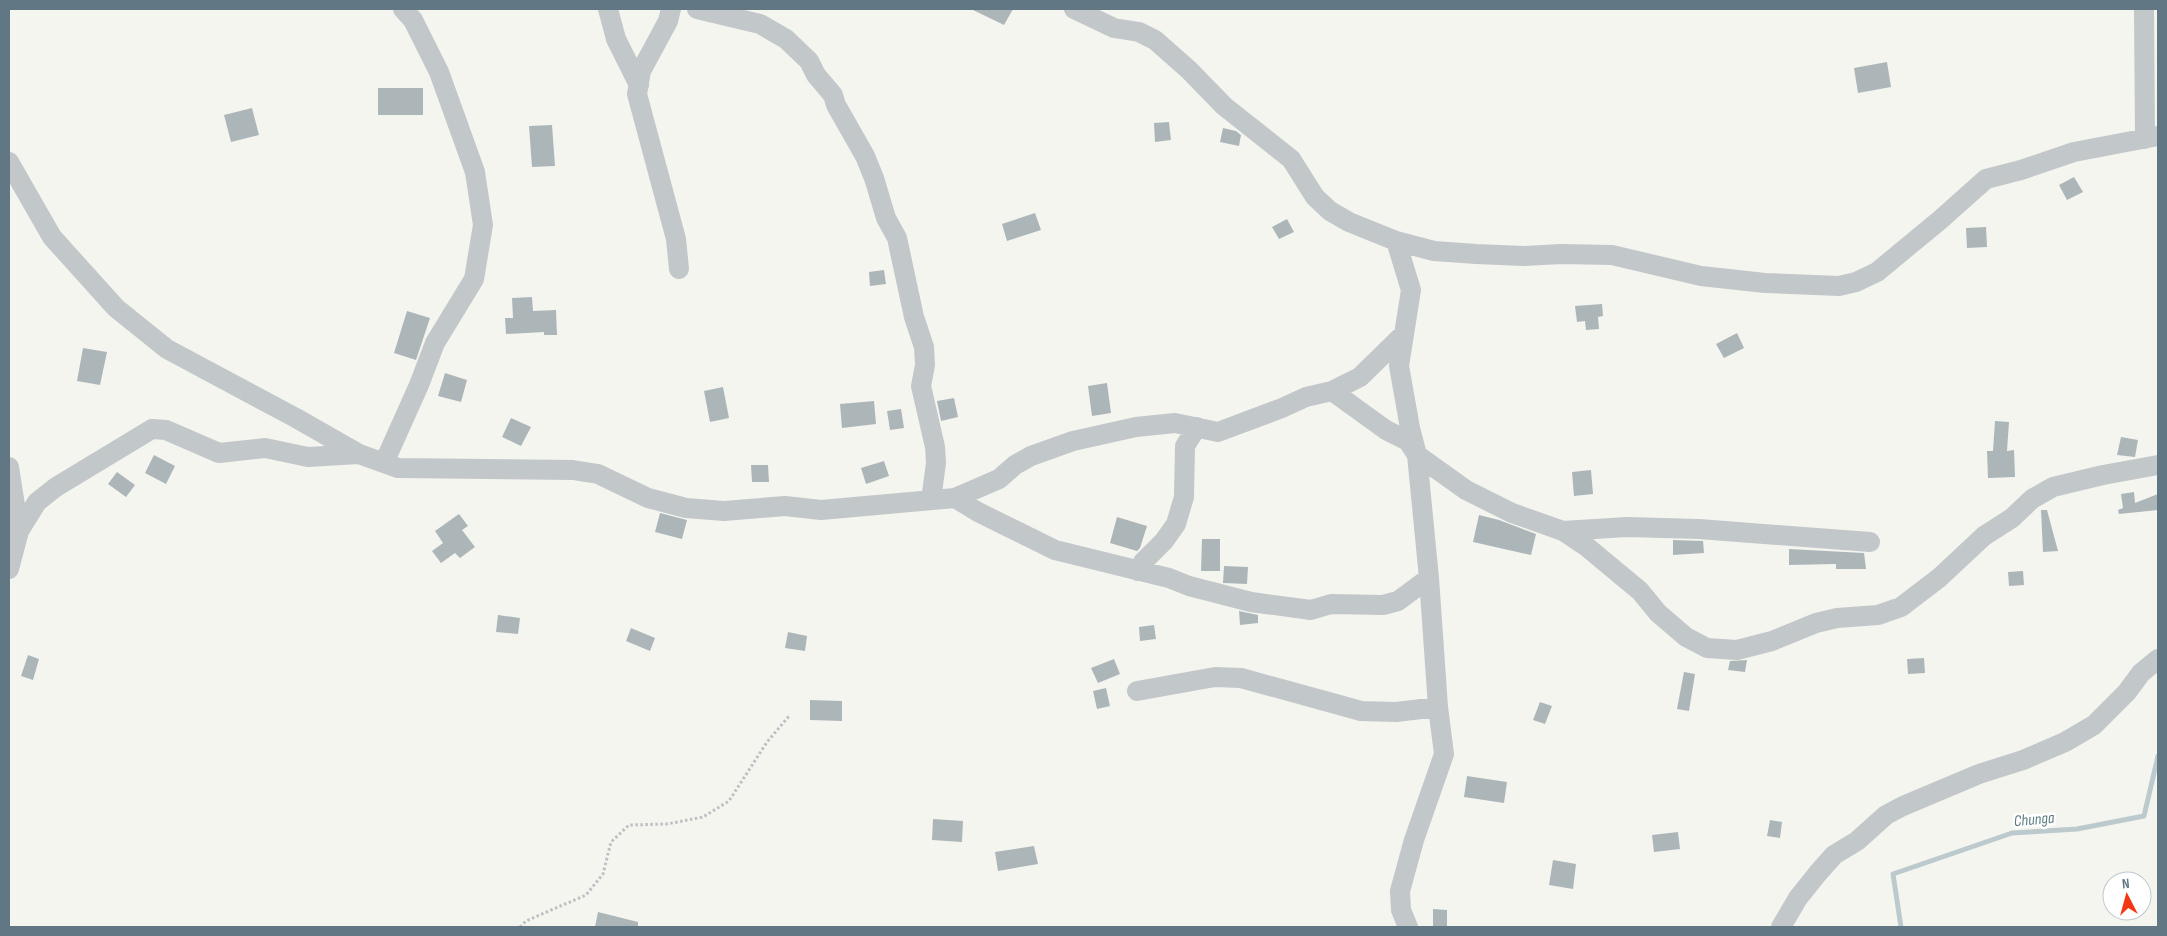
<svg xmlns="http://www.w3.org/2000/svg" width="2167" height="936" font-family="'Sofia Sans Condensed',sans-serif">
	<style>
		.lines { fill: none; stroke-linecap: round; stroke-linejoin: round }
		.stream { stroke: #bccace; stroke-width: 5 }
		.building { fill: #acb6b9 }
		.path { stroke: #bdc0c2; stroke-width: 3; stroke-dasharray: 2.5 2.5; stroke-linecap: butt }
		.minor { stroke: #c2c7c9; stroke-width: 20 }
		.labels { text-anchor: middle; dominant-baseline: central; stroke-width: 5; stroke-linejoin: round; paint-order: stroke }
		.water-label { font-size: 16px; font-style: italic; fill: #5c7b82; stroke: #fff }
	</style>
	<rect width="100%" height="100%" fill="#f5f5f0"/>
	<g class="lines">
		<!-- stream -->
		<path class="stream" d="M 1901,927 L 1893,874 L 2012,833 L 2077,829 L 2144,816 L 2158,756"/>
	</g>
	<!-- building -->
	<path class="building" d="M 971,9 L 1013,9 L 1004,25 Z
		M 1887,62 L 1891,87 L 1858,93 L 1854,68 Z
		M 378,88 L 423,88 L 423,115 L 378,115 Z
		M 252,108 L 259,135 L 231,142 L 224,115 Z
		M 1169,122 L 1171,140 L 1155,142 L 1154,123 Z
		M 552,125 L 555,166 L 532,167 L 529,126 Z
		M 1223,128 L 1236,131 L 1241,135 L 1239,146 L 1220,142 Z
		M 2074,177 L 2083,192 L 2067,200 L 2059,185 Z
		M 1035,213 L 1041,230 L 1007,241 L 1002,224 Z
		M 1287,219 L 1294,232 L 1279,239 L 1272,227 Z
		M 1986,227 L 1987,247 L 1967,248 L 1966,228 Z
		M 884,270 L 886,284 L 870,286 L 869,272 Z
		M 532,297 L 533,311 L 556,310 L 557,335 L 544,335 L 544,332 L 506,334 L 505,318 L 513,318 L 512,298 Z
		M 1602,304 L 1603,316 L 1598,317 L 1599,329 L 1586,330 L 1585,321 L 1577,322 L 1575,306 Z
		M 407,311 L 430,318 L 416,360 L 394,353 Z
		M 1737,333 L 1744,348 L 1724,358 L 1716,344 Z
		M 83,348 L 107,352 L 100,385 L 77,381 Z
		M 445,373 L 467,380 L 461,402 L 438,396 Z
		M 1107,383 L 1111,413 L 1092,416 L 1088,386 Z
		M 723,387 L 729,418 L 710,422 L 704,391 Z
		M 954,398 L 958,417 L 941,421 L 937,401 Z
		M 874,401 L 876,424 L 842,428 L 840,404 Z
		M 901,409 L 904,428 L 890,430 L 887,411 Z
		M 511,418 L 531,427 L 521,446 L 502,437 Z
		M 1995,421 L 2009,422 L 2007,451 L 2014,450 L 2015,477 L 1988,478 L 1987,451 L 1993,451 Z
		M 2121,437 L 2138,440 L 2135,457 L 2117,455 Z
		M 154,455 L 175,466 L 166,484 L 145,473 Z
		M 884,461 L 889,476 L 866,484 L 861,468 Z
		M 751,465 L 768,465 L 769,482 L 752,482 Z
		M 1591,470 L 1593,494 L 1574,496 L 1572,472 Z
		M 117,472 L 135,485 L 126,497 L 108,484 Z
		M 2134,492 L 2135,503 L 2158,494 L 2158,510 L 2119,514 L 2118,510 L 2123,508 L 2121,494 Z
		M 2041,510 L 2047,510 L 2058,551 L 2043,552 Z
		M 660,513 L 687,520 L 682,539 L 655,532 Z
		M 459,514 L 468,526 L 462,530 L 475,547 L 460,558 L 455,553 L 441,563 L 432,551 L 443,543 L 435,531 Z
		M 1479,515 L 1499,520 L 1536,534 L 1531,555 L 1473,542 Z
		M 1117,517 L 1147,526 L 1140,548 L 1137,551 L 1110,543 Z
		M 1202,539 L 1220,539 L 1220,571 L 1201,571 Z
		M 1673,540 L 1703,541 L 1704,553 L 1673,555 Z
		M 1789,549 L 1864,553 L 1866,569 L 1836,569 L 1836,564 L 1789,565 Z
		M 1224,566 L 1248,567 L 1247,584 L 1223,583 Z
		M 2023,571 L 2024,585 L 2009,586 L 2008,572 Z
		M 1239,611 L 1258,615 L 1258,623 L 1240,625 Z
		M 498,615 L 520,618 L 518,634 L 496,632 Z
		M 1154,625 L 1156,639 L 1140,641 L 1139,627 Z
		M 631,628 L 655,638 L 650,651 L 626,641 Z
		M 788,632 L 807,636 L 805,651 L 785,648 Z
		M 28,655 L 39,659 L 33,680 L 21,676 Z
		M 1924,658 L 1925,673 L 1908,674 L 1907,659 Z
		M 1114,659 L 1120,674 L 1098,683 L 1091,668 Z
		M 1747,660 L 1745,672 L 1728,670 L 1730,661 Z
		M 1684,672 L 1695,674 L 1689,711 L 1677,709 Z
		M 1106,688 L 1110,706 L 1097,709 L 1093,691 Z
		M 810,700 L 842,701 L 842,721 L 810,720 Z
		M 1540,702 L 1552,706 L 1545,724 L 1533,720 Z
		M 1467,776 L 1507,782 L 1504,803 L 1464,797 Z
		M 933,819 L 963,821 L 962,842 L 932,840 Z
		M 1770,820 L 1782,822 L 1780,838 L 1767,836 Z
		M 1678,832 L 1680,849 L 1654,852 L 1652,835 Z
		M 1034,846 L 1038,864 L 998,871 L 995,852 Z
		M 1553,860 L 1576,864 L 1573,889 L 1549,885 Z
		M 1433,909 L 1447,910 L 1447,927 L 1433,927 Z
		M 598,912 L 638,922 L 638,927 L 595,927 Z"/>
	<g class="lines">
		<!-- path -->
		<path class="path" d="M 520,927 L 526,921 L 586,895 L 603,874 L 611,842 L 629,825 L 667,824 L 703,817 L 729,801 L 767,742 L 790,715"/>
		<!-- minor -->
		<path class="minor" d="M 608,9 L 616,39 L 639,85
			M 671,9 L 668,21 L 641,71 L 637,94 L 676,239 L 679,269
			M 697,9 L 760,24 L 786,39 L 809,61 L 816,75 L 833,95 L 836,105 L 865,156 L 874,178 L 886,218 L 897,238 L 914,317 L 924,347 L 925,365 L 921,386 L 935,447 L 936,463 L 931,500
			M 1074,9 L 1114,28 L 1139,32 L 1155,40 L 1189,70 L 1224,106 L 1291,159 L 1315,197 L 1330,211 L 1349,222 L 1396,241 L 1411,290 L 1399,366 L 1410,428 L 1417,455 L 1429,578 L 1438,707 L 1444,754 L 1414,840 L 1400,891 L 1401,910 L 1408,927
			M 2144,9 L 2145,139
			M 9,162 L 52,237 L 116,308 L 167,349 L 296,418 L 359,454
			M 1396,241 L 1434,251 L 1476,254 L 1524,256 L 1561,254 L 1612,255 L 1701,276 L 1765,283 L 1839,286 L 1856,282 L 1877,272 L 1940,220 L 1986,179 L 2021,170 L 2074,152 L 2158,136
			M 1332,391 L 1386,430 L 1408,441 L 1417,455 L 1466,490 L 1512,513 L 1563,531 L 1627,527 L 1699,529 L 1870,542
			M 384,463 L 419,385 L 435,343 L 474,279 L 483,225 L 475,172 L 439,72 L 413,20 L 403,9
			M 9,467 L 19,531
			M 955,498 L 978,512 L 1055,550 L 1169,578 L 1189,586 L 1251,602 L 1311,610 L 1331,604 L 1383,605 L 1398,601 L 1429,578
			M 1563,531 L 1587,547 L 1640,591 L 1658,613 L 1686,637 L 1707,648 L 1737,650 L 1772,641 L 1816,623 L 1837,618 L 1878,615 L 1901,607 L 1939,578 L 1984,536 L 2012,518 L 2032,499 L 2053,487 L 2103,475 L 2158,465
			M 9,569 L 19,531 L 37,502 L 56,487 L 152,429 L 166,430 L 219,453 L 265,448 L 308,457 L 359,454 L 398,468 L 573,470 L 598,474 L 648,498 L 686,508 L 724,511 L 785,506 L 821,510 L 955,498 L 999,479 L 1015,465 L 1031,456 L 1073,441 L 1136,427 L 1175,423 L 1218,432 L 1282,408 L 1306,397 L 1332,391 L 1360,377 L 1403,335
			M 1138,571 L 1143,562 L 1164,541 L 1176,524 L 1184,497 L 1185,446 L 1197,427
			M 1137,691 L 1215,677 L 1241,678 L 1361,711 L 1396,712 L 1438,707
			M 1781,927 L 1798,898 L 1818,873 L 1834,855 L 1857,841 L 1886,815 L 1903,806 L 1979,774 L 2023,760 L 2065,742 L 2094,725 L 2127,692 L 2141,673 L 2158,659"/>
	</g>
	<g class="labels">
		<!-- water labels -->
		<g class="water-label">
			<text transform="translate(2034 820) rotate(-5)">Chunga</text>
		</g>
	</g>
	<!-- border -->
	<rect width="2167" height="936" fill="none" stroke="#617784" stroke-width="20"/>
	<!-- north arrow -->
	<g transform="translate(2127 896) rotate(354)"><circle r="24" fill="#ffffff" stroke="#c0c9ce"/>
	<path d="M0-4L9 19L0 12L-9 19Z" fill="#f13714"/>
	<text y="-8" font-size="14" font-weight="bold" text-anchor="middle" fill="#617784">N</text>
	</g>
</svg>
